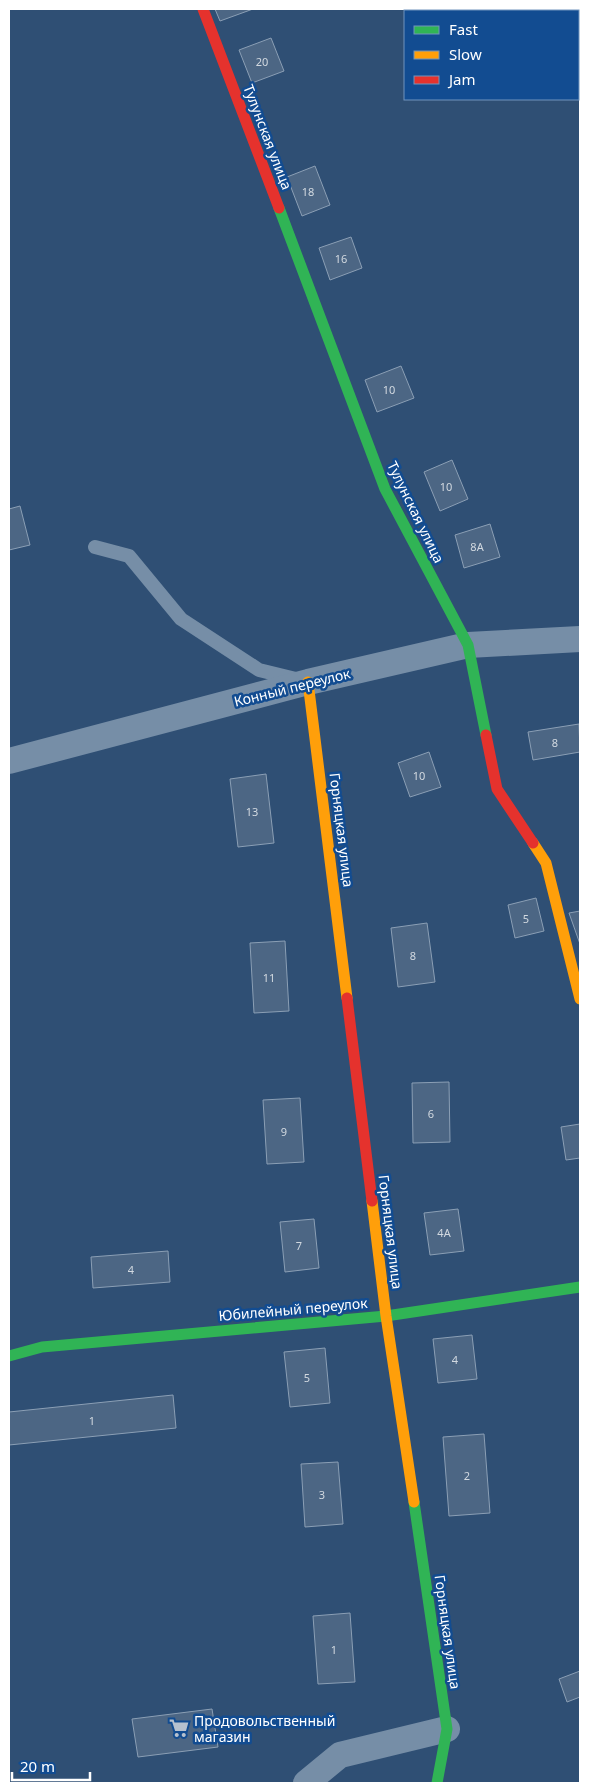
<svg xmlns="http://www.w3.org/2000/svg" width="589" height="1792" font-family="'Noto Sans',sans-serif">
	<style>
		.building { fill: #4c6684; stroke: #8b9fb5 }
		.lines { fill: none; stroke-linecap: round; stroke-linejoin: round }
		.lane { stroke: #768ea7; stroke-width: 14 }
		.street { stroke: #768ea7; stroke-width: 26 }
		.fast { stroke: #30b455; stroke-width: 11 }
		.slow { stroke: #ff9f0a; stroke-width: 11 }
		.jam { stroke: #e5322d; stroke-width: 11 }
		.labels { text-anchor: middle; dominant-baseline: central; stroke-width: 5; stroke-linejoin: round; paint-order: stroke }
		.number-label { font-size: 11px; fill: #d2d9e0 }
		.street-label { font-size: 14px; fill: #fff; stroke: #124c91 }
		.poi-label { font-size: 14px; fill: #fff; stroke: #124c91; text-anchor: start }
	</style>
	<rect width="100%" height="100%" fill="#2f4f74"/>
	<!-- building -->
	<path class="building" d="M 215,9 L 253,9 L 220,21 Z
		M 271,38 L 284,71 L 252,83 L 239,50 Z
		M 315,166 L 330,205 L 302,216 L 287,177 Z
		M 351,237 L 362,268 L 330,280 L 319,248 Z
		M 401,366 L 414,398 L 377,412 L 365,380 Z
		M 452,460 L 468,499 L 440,511 L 424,472 Z
		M 20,506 L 30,545 L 9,550 L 9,509 Z
		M 490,524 L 500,557 L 464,568 L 455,535 Z
		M 579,724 L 580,752 L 533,760 L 528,732 Z
		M 429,752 L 441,787 L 410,797 L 398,763 Z
		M 266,774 L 274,843 L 238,847 L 230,779 Z
		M 536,898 L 544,931 L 515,938 L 508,905 Z
		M 580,911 L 580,944 L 569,913 Z
		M 427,923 L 435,982 L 398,987 L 391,928 Z
		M 285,941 L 289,1011 L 254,1013 L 250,943 Z
		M 449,1082 L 450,1142 L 413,1143 L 412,1083 Z
		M 300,1098 L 304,1162 L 267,1164 L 263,1100 Z
		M 580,1124 L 580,1158 L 566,1160 L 561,1127 Z
		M 458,1209 L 464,1251 L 430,1255 L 424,1213 Z
		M 314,1219 L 319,1268 L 285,1272 L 280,1222 Z
		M 168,1251 L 170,1282 L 93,1288 L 91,1257 Z
		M 472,1335 L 477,1379 L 438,1383 L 433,1339 Z
		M 325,1348 L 330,1403 L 290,1407 L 284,1352 Z
		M 173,1395 L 176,1428 L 9,1445 L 9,1412 Z
		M 484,1434 L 490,1513 L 449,1516 L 443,1437 Z
		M 338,1462 L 343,1524 L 305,1527 L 301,1464 Z
		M 350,1613 L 355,1682 L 318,1684 L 313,1616 Z
		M 580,1671 L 580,1697 L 567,1702 L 559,1679 Z
		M 212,1709 L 218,1747 L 138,1757 L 132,1719 Z"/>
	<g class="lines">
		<!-- lane -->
		<path class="lane" d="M 95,547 L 129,556 L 181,619 L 259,670 L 300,680"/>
		<!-- street -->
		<path class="street" d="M 9,761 L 308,682 L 468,645 L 580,639
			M 306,1783 L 340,1755 L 447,1729"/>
		<!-- fast -->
		<path class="fast" d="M 279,208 L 385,489 L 468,645 L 486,735
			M 9,1356 L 42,1347 L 386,1316 L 580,1287
			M 414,1502 L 447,1729 L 437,1783"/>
		<!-- slow -->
		<path class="slow" d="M 308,682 L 347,998
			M 533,843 L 546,863 L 580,999
			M 372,1201 L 386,1316 L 414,1502"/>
		<!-- jam -->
		<path class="jam" d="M 203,9 L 279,208
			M 486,735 L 497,789 L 533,843
			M 347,998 L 372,1201"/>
	</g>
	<!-- icons -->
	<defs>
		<symbol id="supermarket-bare" viewBox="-9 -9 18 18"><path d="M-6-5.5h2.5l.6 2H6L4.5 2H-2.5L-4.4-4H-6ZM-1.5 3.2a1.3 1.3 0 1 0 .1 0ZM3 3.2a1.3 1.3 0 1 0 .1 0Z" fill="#b6c1ce" stroke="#124c91" stroke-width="2.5" paint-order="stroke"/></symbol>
	</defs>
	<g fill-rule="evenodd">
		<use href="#supermarket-bare" x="165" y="1714" width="28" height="28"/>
	</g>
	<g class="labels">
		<!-- number labels -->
		<g class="number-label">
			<text x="262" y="61">20</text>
			<text x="308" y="191">18</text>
			<text x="341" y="258">16</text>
			<text x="389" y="389">10</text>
			<text x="446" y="486">10</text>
			<text x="477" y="546">8А</text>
			<text x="555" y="742">8</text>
			<text x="419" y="775">10</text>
			<text x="252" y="811">13</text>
			<text x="526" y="918">5</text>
			<text x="413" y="955">8</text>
			<text x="269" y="977">11</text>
			<text x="431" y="1113">6</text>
			<text x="284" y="1131">9</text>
			<text x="444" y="1232">4А</text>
			<text x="299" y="1245">7</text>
			<text x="131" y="1269">4</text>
			<text x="455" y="1359">4</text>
			<text x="307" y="1377">5</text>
			<text x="92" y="1420">1</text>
			<text x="467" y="1475">2</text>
			<text x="322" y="1494">3</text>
			<text x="334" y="1649">1</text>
		</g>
		<!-- street labels -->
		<g class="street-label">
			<text transform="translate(268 137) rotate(69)">Тулунская улица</text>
			<text transform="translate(416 512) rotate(64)">Тулунская улица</text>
			<text transform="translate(292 687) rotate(-14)">Конный переулок</text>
			<text transform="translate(342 830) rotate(83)">Горняцкая улица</text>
			<text transform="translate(391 1232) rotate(83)">Горняцкая улица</text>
			<text transform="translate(293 1309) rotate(-5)">Юбилейный переулок</text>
			<text transform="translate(448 1632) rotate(82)">Горняцкая улица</text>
		</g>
		<!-- poi labels -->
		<g class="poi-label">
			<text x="194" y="1720">Продовольственный<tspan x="194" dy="16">магазин</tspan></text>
		</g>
	</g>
	<!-- border -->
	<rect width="589" height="1792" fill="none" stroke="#ffffff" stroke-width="20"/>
	<!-- legend -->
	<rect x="404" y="10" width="175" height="90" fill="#124c91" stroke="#7194bd"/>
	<rect x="414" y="26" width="25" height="8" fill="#30b455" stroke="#7194bd"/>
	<text x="449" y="35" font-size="15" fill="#ffffff">Fast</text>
	<rect x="414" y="51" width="25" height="8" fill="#ff9f0a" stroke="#7194bd"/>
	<text x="449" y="60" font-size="15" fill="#ffffff">Slow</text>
	<rect x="414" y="76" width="25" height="8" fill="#e5322d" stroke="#7194bd"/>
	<text x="449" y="85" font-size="15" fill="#ffffff">Jam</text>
	<!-- scale -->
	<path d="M12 1772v8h78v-8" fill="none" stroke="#ffffff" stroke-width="2.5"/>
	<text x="20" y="1772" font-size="15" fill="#ffffff" stroke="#124c91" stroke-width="4" paint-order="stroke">20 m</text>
</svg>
